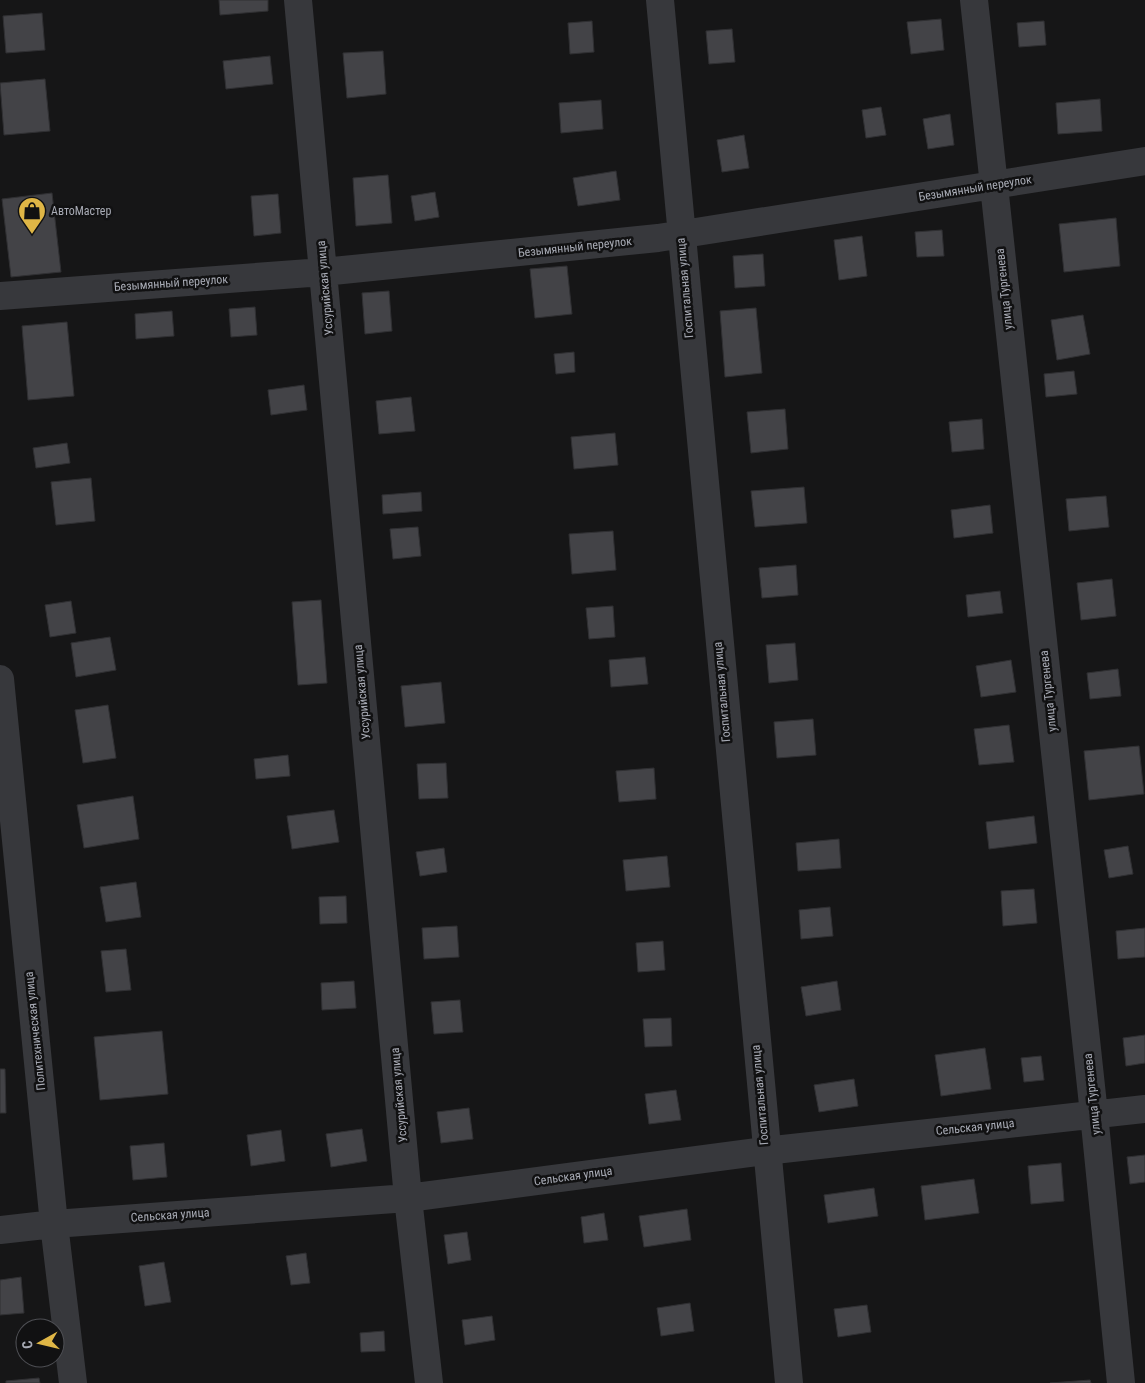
<svg xmlns="http://www.w3.org/2000/svg" width="1145" height="1383" font-family="'Roboto Condensed',sans-serif">
	<style>
		.building { fill: #434347; stroke: #303033 }
		.lines { fill: none; stroke-linecap: round; stroke-linejoin: round }
		.minor { stroke: #37383c; stroke-width: 28 }
		.labels { text-anchor: middle; dominant-baseline: central; stroke-width: 5; stroke-linejoin: round; paint-order: stroke }
		.street-label { font-size: 12px; fill: #a9acb6; stroke: #111112 }
		.poi-label { font-size: 12px; fill: #a9acb6; stroke: #111112; text-anchor: start }
	</style>
	<rect width="100%" height="100%" fill="#161617"/>
	<!-- building -->
	<path class="building" d="M 219,0 L 268,0 L 268,11 L 220,15 Z
		M 42,13 L 45,50 L 6,53 L 3,16 Z
		M 941,19 L 944,50 L 911,54 L 907,22 Z
		M 592,21 L 594,52 L 570,54 L 568,23 Z
		M 1044,21 L 1046,45 L 1019,47 L 1017,23 Z
		M 732,29 L 735,62 L 709,64 L 706,31 Z
		M 383,51 L 386,94 L 347,98 L 343,53 Z
		M 270,56 L 273,84 L 226,89 L 223,61 Z
		M 45,79 L 50,131 L 4,135 L 0,83 Z
		M 1100,99 L 1102,131 L 1058,134 L 1056,103 Z
		M 601,100 L 603,129 L 561,133 L 559,103 Z
		M 881,107 L 886,135 L 866,138 L 862,110 Z
		M 950,114 L 954,145 L 928,149 L 923,119 Z
		M 744,135 L 749,168 L 722,172 L 717,140 Z
		M 616,171 L 620,200 L 578,206 L 573,178 Z
		M 388,175 L 392,223 L 356,226 L 353,178 Z
		M 435,192 L 439,217 L 415,221 L 411,196 Z
		M 52,193 L 61,272 L 11,277 L 2,199 Z
		M 278,194 L 281,233 L 254,236 L 251,196 Z
		M 1116,218 L 1120,266 L 1064,272 L 1059,224 Z
		M 942,230 L 944,256 L 917,257 L 915,232 Z
		M 862,236 L 867,276 L 839,280 L 834,240 Z
		M 763,254 L 765,286 L 735,288 L 733,256 Z
		M 567,266 L 572,314 L 535,318 L 530,269 Z
		M 389,291 L 392,331 L 365,334 L 362,293 Z
		M 255,307 L 257,335 L 231,337 L 229,309 Z
		M 756,308 L 762,373 L 725,377 L 720,311 Z
		M 172,311 L 174,336 L 136,339 L 135,314 Z
		M 1083,315 L 1090,354 L 1057,360 L 1051,320 Z
		M 67,322 L 74,396 L 28,400 L 22,326 Z
		M 574,352 L 575,372 L 556,374 L 554,354 Z
		M 1074,371 L 1077,394 L 1046,397 L 1044,374 Z
		M 304,385 L 307,410 L 271,415 L 268,390 Z
		M 411,397 L 415,431 L 379,434 L 376,401 Z
		M 785,409 L 788,449 L 751,453 L 747,412 Z
		M 982,419 L 984,449 L 952,452 L 949,422 Z
		M 615,433 L 618,465 L 574,469 L 571,437 Z
		M 67,443 L 70,463 L 36,468 L 33,448 Z
		M 91,478 L 95,521 L 56,525 L 51,482 Z
		M 804,487 L 807,523 L 755,527 L 751,491 Z
		M 421,492 L 422,511 L 383,514 L 382,495 Z
		M 1106,496 L 1109,527 L 1069,531 L 1066,499 Z
		M 990,505 L 993,533 L 954,538 L 951,510 Z
		M 418,527 L 421,556 L 393,559 L 390,529 Z
		M 613,531 L 616,570 L 572,574 L 569,534 Z
		M 796,565 L 798,595 L 762,598 L 759,568 Z
		M 1112,579 L 1116,616 L 1081,620 L 1077,583 Z
		M 1000,591 L 1003,613 L 968,617 L 966,595 Z
		M 321,600 L 327,683 L 298,685 L 292,602 Z
		M 71,601 L 76,633 L 50,637 L 45,605 Z
		M 613,606 L 615,637 L 589,639 L 586,608 Z
		M 110,637 L 116,670 L 76,677 L 71,643 Z
		M 795,643 L 798,680 L 769,683 L 766,645 Z
		M 645,657 L 648,684 L 611,687 L 609,660 Z
		M 1011,660 L 1016,692 L 981,697 L 976,666 Z
		M 1118,669 L 1121,696 L 1090,699 L 1087,673 Z
		M 441,682 L 445,723 L 405,727 L 401,686 Z
		M 108,705 L 116,758 L 83,763 L 75,710 Z
		M 813,719 L 816,755 L 777,758 L 774,722 Z
		M 1009,725 L 1014,762 L 979,765 L 974,729 Z
		M 1139,746 L 1144,794 L 1089,800 L 1084,751 Z
		M 288,755 L 290,776 L 256,779 L 254,759 Z
		M 446,763 L 448,798 L 419,799 L 417,764 Z
		M 654,768 L 656,799 L 619,802 L 616,771 Z
		M 133,796 L 139,839 L 84,848 L 77,805 Z
		M 334,810 L 339,842 L 292,849 L 287,816 Z
		M 1034,816 L 1037,843 L 989,849 L 986,822 Z
		M 839,839 L 841,868 L 798,871 L 796,843 Z
		M 1128,846 L 1133,874 L 1109,878 L 1104,850 Z
		M 444,848 L 447,872 L 420,876 L 416,852 Z
		M 667,856 L 670,887 L 626,891 L 623,860 Z
		M 136,882 L 141,917 L 106,922 L 100,887 Z
		M 1034,889 L 1037,923 L 1003,926 L 1001,891 Z
		M 346,896 L 347,923 L 320,924 L 319,897 Z
		M 830,907 L 833,936 L 801,939 L 799,910 Z
		M 457,926 L 459,957 L 424,959 L 422,928 Z
		M 1145,928 L 1145,957 L 1118,959 L 1116,931 Z
		M 663,941 L 665,970 L 638,972 L 636,943 Z
		M 126,949 L 131,990 L 106,992 L 101,951 Z
		M 354,981 L 356,1008 L 322,1010 L 321,983 Z
		M 837,981 L 841,1010 L 806,1016 L 801,987 Z
		M 460,1000 L 463,1032 L 434,1034 L 431,1002 Z
		M 671,1018 L 672,1046 L 645,1047 L 643,1019 Z
		M 162,1031 L 168,1094 L 100,1100 L 94,1037 Z
		M 1145,1035 L 1145,1063 L 1126,1066 L 1123,1038 Z
		M 985,1048 L 991,1089 L 941,1096 L 935,1055 Z
		M 1041,1056 L 1044,1080 L 1024,1082 L 1021,1058 Z
		M 0,1069 L 5,1069 L 6,1113 L 0,1113 Z
		M 854,1079 L 858,1106 L 819,1112 L 814,1085 Z
		M 676,1090 L 681,1120 L 649,1124 L 645,1094 Z
		M 469,1108 L 473,1139 L 441,1143 L 437,1112 Z
		M 362,1129 L 367,1161 L 331,1167 L 326,1134 Z
		M 281,1130 L 285,1161 L 251,1166 L 247,1135 Z
		M 164,1143 L 167,1177 L 133,1180 L 130,1146 Z
		M 1145,1155 L 1145,1182 L 1130,1184 L 1127,1157 Z
		M 1061,1163 L 1064,1201 L 1031,1204 L 1028,1166 Z
		M 974,1179 L 979,1213 L 925,1220 L 921,1186 Z
		M 874,1188 L 878,1216 L 828,1223 L 824,1195 Z
		M 687,1209 L 691,1240 L 644,1247 L 639,1216 Z
		M 604,1213 L 608,1240 L 584,1243 L 581,1217 Z
		M 467,1232 L 471,1260 L 448,1264 L 444,1235 Z
		M 306,1253 L 310,1283 L 291,1285 L 286,1256 Z
		M 164,1262 L 171,1302 L 145,1306 L 139,1266 Z
		M 21,1277 L 24,1313 L 0,1315 L 0,1280 Z
		M 690,1303 L 694,1331 L 661,1336 L 657,1308 Z
		M 867,1305 L 871,1332 L 838,1337 L 834,1309 Z
		M 492,1316 L 495,1340 L 465,1345 L 462,1320 Z
		M 384,1331 L 385,1351 L 361,1352 L 360,1333 Z
		M 39,1378 L 40,1383 L 6,1383 L 6,1381 Z
		M 1090,1380 L 1091,1383 L 1050,1383 Z"/>
	<g class="lines">
		<!-- minor -->
		<path class="minor" d="M 298,0 L 408,1198 L 429,1383
			M 660,0 C 699,461 742,922 789,1383
			M 974,0 L 1094,1114 L 1121,1383
			M 0,296 L 323,272 L 658,238 L 1145,161
			M 0,679 L 54,1224 L 73,1383
			M 0,1230 L 54,1224 L 408,1198 L 765,1151 L 1145,1109"/>
	</g>
	<!-- icons -->
	<defs>
		<symbol id="shop-pin" viewBox="-11 -11 22 30"><path d="M0 17L-7.5 6A9.5 9.5 0 1 1 7.5 6Z" fill="#dfb646" stroke="#111112"/><path d="M-5-2.5h2.3a2.7 3.5 0 0 1 5.4 0H5L5.5 6h-11ZM-1.5-2.5h3a1.5 2.3 0 0 0-3 0Z" fill="#111"/></symbol>
	</defs>
	<g fill-rule="evenodd">
		<use href="#shop-pin" x="16" y="195" width="32" height="43"/>
	</g>
	<g class="labels">
		<!-- street labels -->
		<g class="street-label">
			<text transform="translate(975 188) rotate(-9)">Безымянный переулок</text>
			<text transform="translate(575 247) rotate(-6)">Безымянный переулок</text>
			<text transform="translate(171 283) rotate(-4)">Безымянный переулок</text>
			<text transform="translate(325 288) rotate(-95)">Уссурийская улица</text>
			<text transform="translate(685 288) rotate(-95)">Госпитальная улица</text>
			<text transform="translate(1004 289) rotate(-96)">улица Тургенева</text>
			<text transform="translate(1048 691) rotate(-96)">улица Тургенева</text>
			<text transform="translate(362 692) rotate(-95)">Уссурийская улица</text>
			<text transform="translate(722 692) rotate(-95)">Госпитальная улица</text>
			<text transform="translate(35 1031) rotate(-96)">Политехническая улица</text>
			<text transform="translate(1092 1094) rotate(-96)">улица Тургенева</text>
			<text transform="translate(399 1095) rotate(-95)">Уссурийская улица</text>
			<text transform="translate(760 1095) rotate(-95)">Госпитальная улица</text>
			<text transform="translate(975 1127) rotate(-6)">Сельская улица</text>
			<text transform="translate(573 1176) rotate(-8)">Сельская улица</text>
			<text transform="translate(170 1215) rotate(-4)">Сельская улица</text>
		</g>
		<!-- poi labels -->
		<g class="poi-label">
			<text x="51" y="211">АвтоМастер</text>
		</g>
	</g>
	<!-- north arrow -->
	<g transform="translate(40 1343) rotate(262)"><circle r="24" fill="#111112" stroke="#4e4f54"/>
	<path d="M0-4L9 19L0 12L-9 19Z" fill="#dfb646"/>
	<text y="-8" font-size="14" font-weight="bold" text-anchor="middle" fill="#a9acb6">С</text>
	</g>
</svg>
